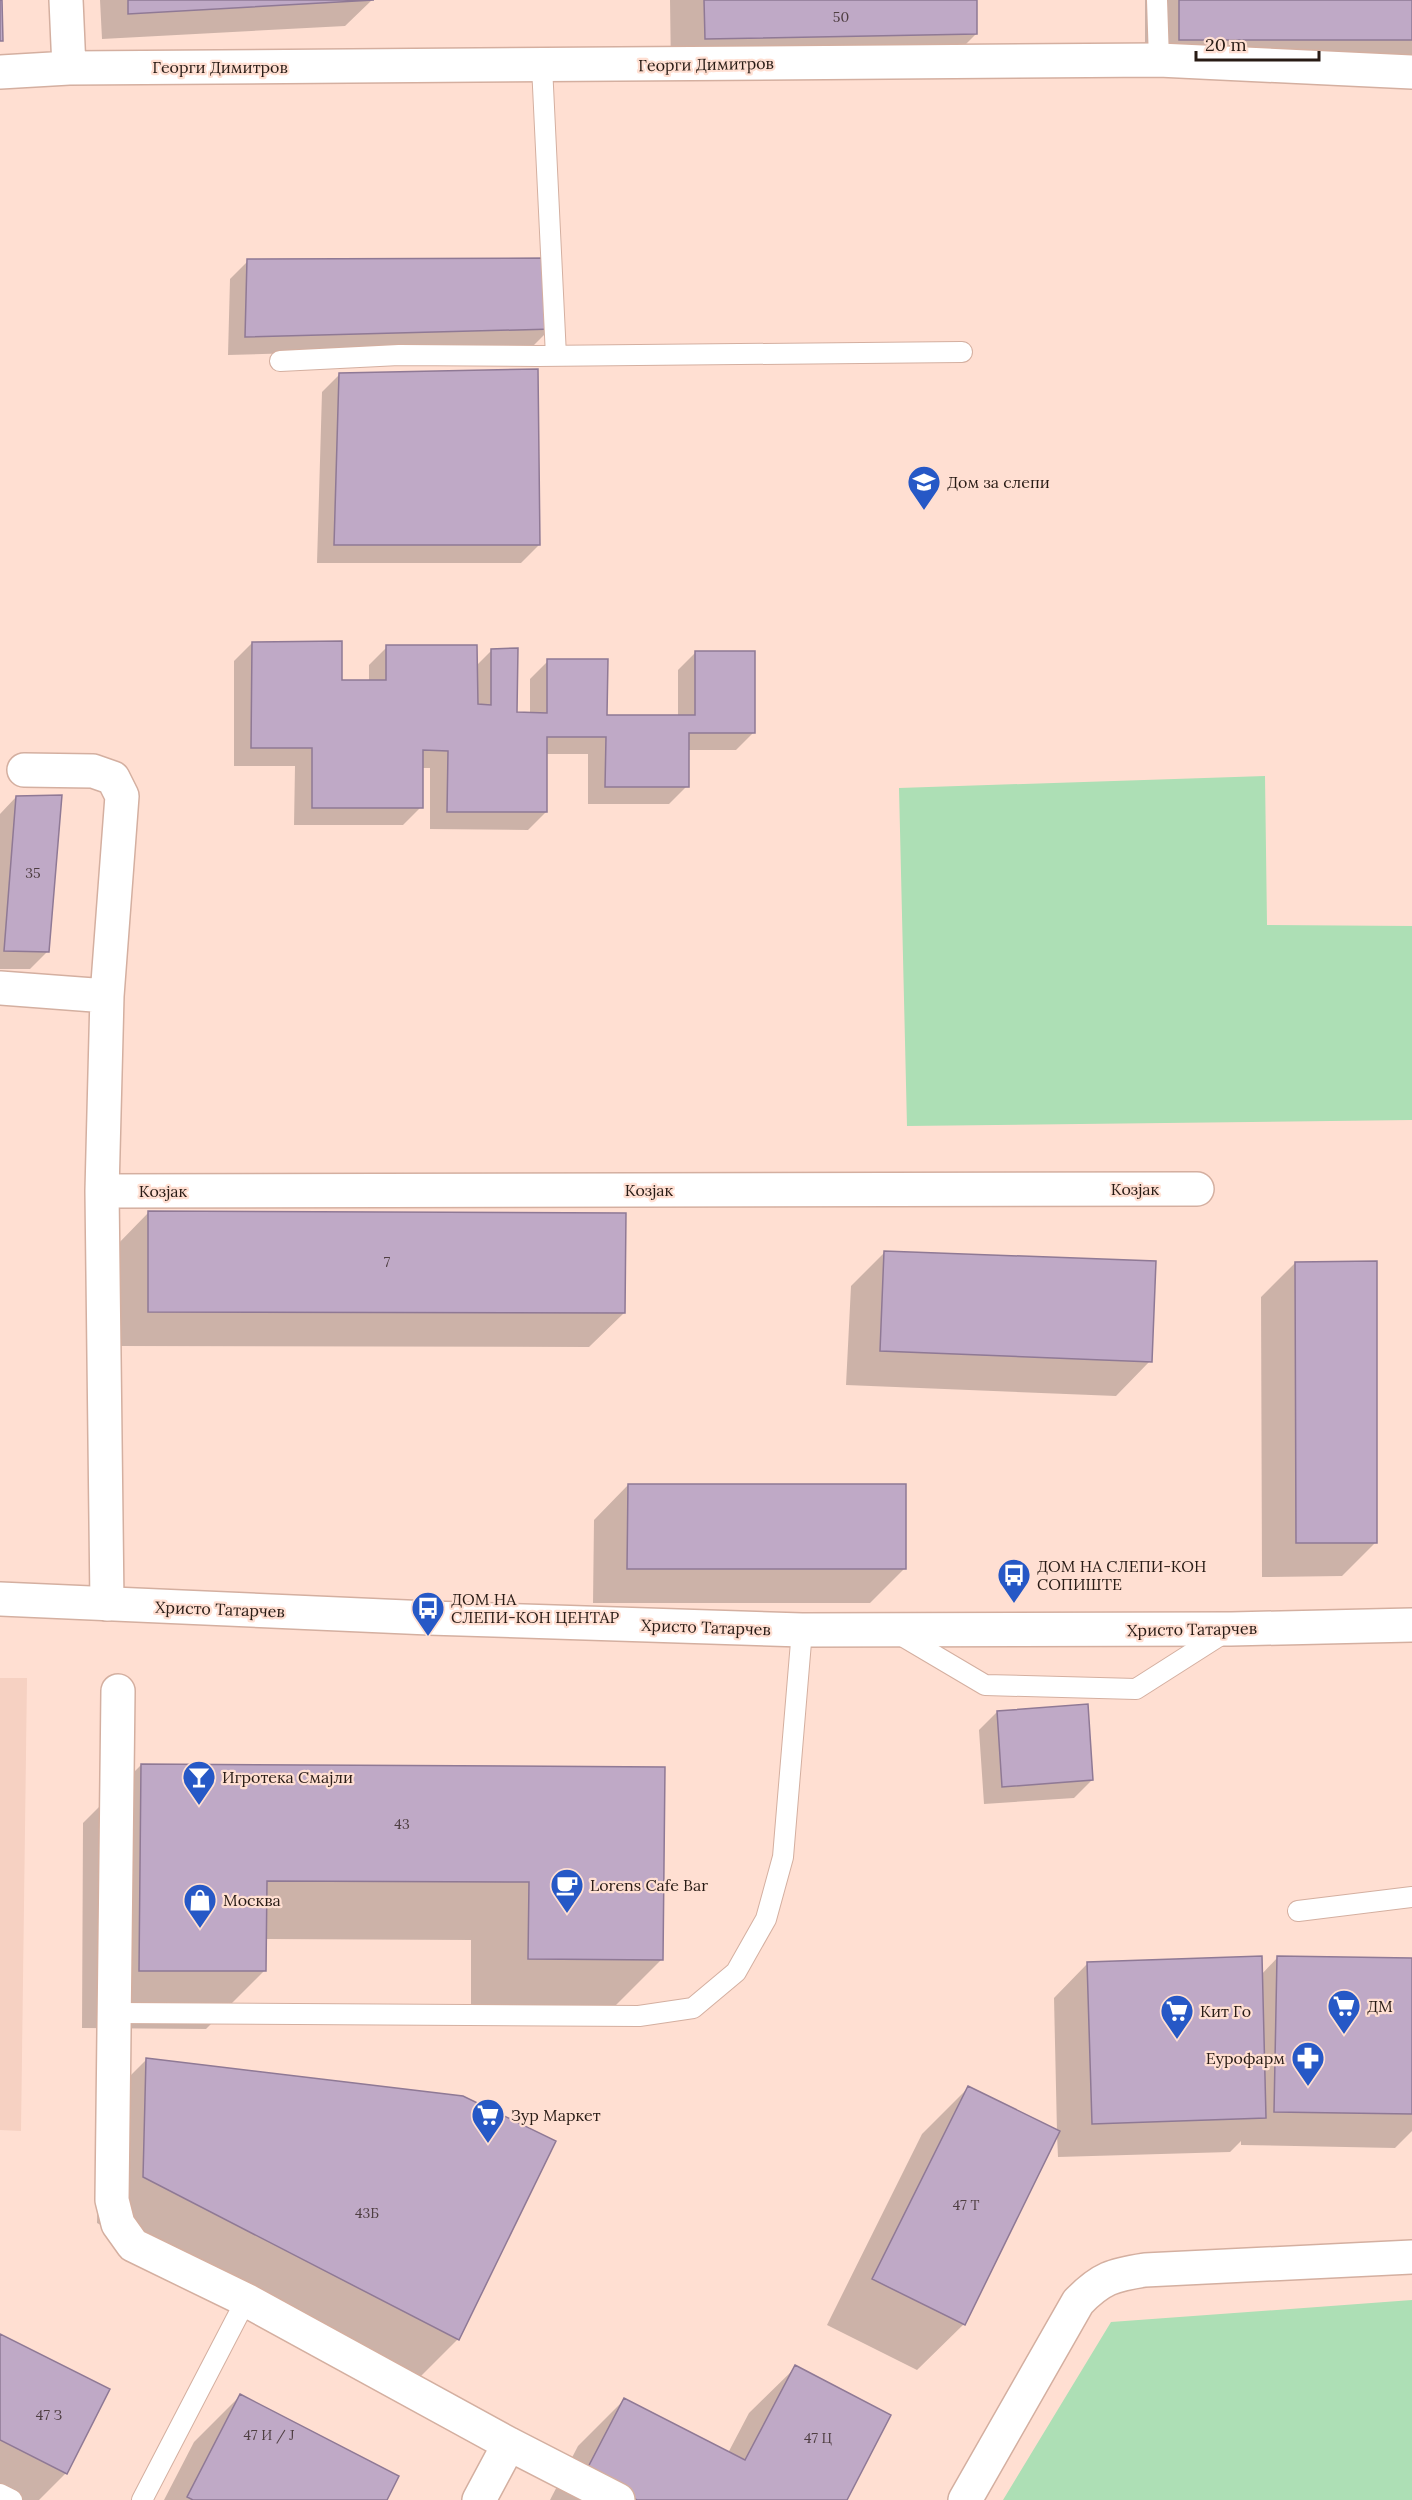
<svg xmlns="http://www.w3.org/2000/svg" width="1412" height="2500" font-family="Lora,serif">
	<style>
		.built { fill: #f6d1c2 }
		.park { fill: #addfb5 }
		.shadow { fill: #0003 }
		.building { fill: #bfa9c6; stroke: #8f7995; stroke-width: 1.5 }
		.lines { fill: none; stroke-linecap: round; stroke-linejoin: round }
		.service-casing { stroke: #d4afa0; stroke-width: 22 }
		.minor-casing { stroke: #d4afa0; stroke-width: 36 }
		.tertiary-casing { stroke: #d4afa0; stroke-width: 36 }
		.service { stroke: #fff; stroke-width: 20 }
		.minor { stroke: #fff; stroke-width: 33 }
		.tertiary { stroke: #fff; stroke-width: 33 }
		.labels { text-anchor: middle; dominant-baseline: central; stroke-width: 4.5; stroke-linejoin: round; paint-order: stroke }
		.number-label { font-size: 14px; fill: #4e3e41 }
		.street-label { font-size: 16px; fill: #281b15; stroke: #ffdfd2 }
		.poi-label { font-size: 16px; fill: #281b15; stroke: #ffdfd2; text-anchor: start }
	</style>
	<rect width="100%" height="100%" fill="#ffdfd2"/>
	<!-- built -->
	<path class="built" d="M 0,1678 L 27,1678 L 21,2131 L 0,2130 Z"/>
	<!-- park -->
	<path class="park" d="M 1265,776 L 1267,925 L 1412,926 L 1412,1120 L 907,1126 L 899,788 Z
		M 1412,2300 L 1412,2500 L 1003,2500 L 1111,2322 Z"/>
	<!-- shadow -->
	<path class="shadow" d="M 100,0 L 372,0 L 345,26 L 102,39 Z
		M 670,0 L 975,0 L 976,34 L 942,68 L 671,72 Z
		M 1145,0 L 1412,0 L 1412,73 L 1145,74 Z
		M 248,261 L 551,328 L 533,346 L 228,355 L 230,279 Z
		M 340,374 L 539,545 L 521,563 L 317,563 L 322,392 Z
		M 252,643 L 341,681 L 369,681 L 369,665 L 387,647 L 476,666 L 492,650 L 516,714 L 530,714 L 530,679 L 548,661 L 606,716 L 678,716 L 678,670 L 696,652 L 754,732 L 736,750 L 687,750 L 687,786 L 669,804 L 588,804 L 588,754 L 546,754 L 546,812 L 528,830 L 430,829 L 430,768 L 421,768 L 421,807 L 403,825 L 294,825 L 295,766 L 234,766 L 234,661 Z
		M 16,797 L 48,951 L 30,969 L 0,969 L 0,814 Z
		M 149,1212 L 624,1313 L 589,1347 L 114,1346 L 115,1247 Z
		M 885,1252 L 1150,1361 L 1116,1396 L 846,1385 L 851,1286 Z
		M 1295,1263 L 1376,1542 L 1342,1576 L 1262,1577 L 1261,1297 Z
		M 628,1485 L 904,1569 L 870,1603 L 593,1603 L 594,1520 Z
		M 997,1712 L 1092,1780 L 1074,1798 L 984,1804 L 979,1730 Z
		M 141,1765 L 664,1768 L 662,1959 L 604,2017 L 471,2017 L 471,1940 L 265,1939 L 264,1971 L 206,2029 L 82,2028 L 83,1823 Z
		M 1278,1957 L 1412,1959 L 1412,2131 L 1395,2148 L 1241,2145 L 1241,2141 L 1230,2152 L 1058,2157 L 1057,2134 L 964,2324 L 917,2370 L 827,2325 L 922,2134 L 968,2088 L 1057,2132 L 1054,1998 L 1088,1963 L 1261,1975 Z
		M 147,2059 L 458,2339 L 411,2386 L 97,2223 L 100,2106 Z
		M 0,2336 L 66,2473 L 39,2500 L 18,2500 L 0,2491 Z
		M 796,2367 L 846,2500 L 550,2500 L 578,2446 L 625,2399 L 728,2453 L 749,2413 Z
		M 241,2395 L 385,2500 L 164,2500 L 194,2442 Z"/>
	<!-- building -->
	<path class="building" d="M 0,0 L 2,0 L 3,41 L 0,41 Z
		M 128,0 L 374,0 L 128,14 Z
		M 704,0 L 977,0 L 977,34 L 705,39 Z
		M 1179,0 L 1412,0 L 1412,40 L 1179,40 Z
		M 549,258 L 553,329 L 245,337 L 247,259 Z
		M 538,369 L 540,545 L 334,545 L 339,373 Z
		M 342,641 L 342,680 L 386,680 L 386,645 L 477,645 L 478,704 L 491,705 L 491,649 L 518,648 L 517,712 L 547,713 L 547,659 L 608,659 L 607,715 L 695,715 L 695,651 L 755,651 L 755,733 L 689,733 L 689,787 L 605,787 L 606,737 L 547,737 L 547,812 L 447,812 L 448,751 L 423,750 L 423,808 L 312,808 L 312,748 L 251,748 L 252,642 Z
		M 62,795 L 49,952 L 4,951 L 16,796 Z
		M 148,1211 L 626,1213 L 625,1313 L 148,1312 Z
		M 884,1251 L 1156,1261 L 1152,1362 L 880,1351 Z
		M 1377,1261 L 1377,1543 L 1296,1543 L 1295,1262 Z
		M 628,1484 L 906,1484 L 906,1569 L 627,1569 Z
		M 1088,1704 L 1093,1780 L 1002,1787 L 997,1711 Z
		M 141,1764 L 665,1767 L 663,1960 L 528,1959 L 529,1882 L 267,1881 L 266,1971 L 139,1971 Z
		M 1262,1956 L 1266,2118 L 1092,2124 L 1087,1962 Z
		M 1277,1956 L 1412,1958 L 1412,2114 L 1274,2112 Z
		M 146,2058 L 463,2096 L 556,2141 L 459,2340 L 143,2177 Z
		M 968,2086 L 1060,2131 L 965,2325 L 872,2279 Z
		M 0,2334 L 110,2389 L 67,2474 L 0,2440 Z
		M 795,2365 L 891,2415 L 847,2500 L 637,2500 L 585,2473 L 624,2398 L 745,2460 Z
		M 240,2394 L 399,2476 L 387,2500 L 193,2500 L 187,2497 Z"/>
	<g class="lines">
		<defs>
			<path id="service" d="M 1157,0 L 1159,60
				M 542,66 L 556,356
				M 280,361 L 399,355 L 538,356 L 962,352
				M 897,1633 L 985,1685 L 1136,1689 L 1227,1631
				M 1298,1911 L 1412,1897
				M 115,2013 L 639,2016 L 693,2008 L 736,1972 L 766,1919 L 783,1857 L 802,1630
				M 0,2494 L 12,2500
				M 142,2500 L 246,2300"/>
			<path id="minor" d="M 66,0 L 69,68
				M 0,72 L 69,68 L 1159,60 L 1412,72
				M 24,770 L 93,771 L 113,778 L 122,796 L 107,996 L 102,1191 L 107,1604
				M 0,988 L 107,996
				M 102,1191 L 1197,1189
				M 118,1691 L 112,2200 L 118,2224 L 133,2245 L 246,2300 L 509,2444 L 618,2500
				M 479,2500 L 509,2444
				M 965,2500 L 1078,2302 C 1101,2278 1113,2275 1145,2270 L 1412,2257"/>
			<path id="tertiary" d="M 0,1599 L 429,1618 L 802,1630 L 1231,1629 L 1412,1625"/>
		</defs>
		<!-- service casing -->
		<use href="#service" class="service-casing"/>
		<!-- minor casing -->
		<use href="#minor" class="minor-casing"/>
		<!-- tertiary casing -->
		<use href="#tertiary" class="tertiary-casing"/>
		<!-- service -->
		<use href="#service" class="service"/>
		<!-- minor -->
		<use href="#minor" class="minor"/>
		<!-- tertiary -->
		<use href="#tertiary" class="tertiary"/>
	</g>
	<!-- icons -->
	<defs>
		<symbol id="school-pin" viewBox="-11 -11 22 30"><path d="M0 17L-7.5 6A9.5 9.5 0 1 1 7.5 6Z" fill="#2658c6" stroke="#ffdfd2"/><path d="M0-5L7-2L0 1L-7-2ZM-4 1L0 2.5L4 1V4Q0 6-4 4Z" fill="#fff"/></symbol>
		<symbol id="bus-pin" viewBox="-11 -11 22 30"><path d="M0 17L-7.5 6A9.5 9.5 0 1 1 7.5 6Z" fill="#2658c6" stroke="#ffdfd2"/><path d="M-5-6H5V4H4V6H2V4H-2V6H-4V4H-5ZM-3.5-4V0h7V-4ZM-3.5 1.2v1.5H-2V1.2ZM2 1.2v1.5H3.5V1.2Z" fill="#fff"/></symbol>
		<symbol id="bar-pin" viewBox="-11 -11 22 30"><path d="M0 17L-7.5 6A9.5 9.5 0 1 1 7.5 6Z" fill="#2658c6" stroke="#ffdfd2"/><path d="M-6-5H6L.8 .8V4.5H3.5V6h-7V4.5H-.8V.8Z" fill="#fff"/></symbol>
		<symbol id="cafe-pin" viewBox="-11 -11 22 30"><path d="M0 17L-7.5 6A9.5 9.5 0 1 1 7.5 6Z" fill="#2658c6" stroke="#ffdfd2"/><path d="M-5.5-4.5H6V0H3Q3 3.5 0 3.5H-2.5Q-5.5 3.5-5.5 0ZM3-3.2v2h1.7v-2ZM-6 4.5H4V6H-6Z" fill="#fff"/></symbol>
		<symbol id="shop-pin" viewBox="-11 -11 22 30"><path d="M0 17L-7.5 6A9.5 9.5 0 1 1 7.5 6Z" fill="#2658c6" stroke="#ffdfd2"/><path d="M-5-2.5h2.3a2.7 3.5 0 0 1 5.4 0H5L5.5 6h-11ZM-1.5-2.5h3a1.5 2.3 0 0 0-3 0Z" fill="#fff"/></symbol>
		<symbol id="supermarket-pin" viewBox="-11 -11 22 30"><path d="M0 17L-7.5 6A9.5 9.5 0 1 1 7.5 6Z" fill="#2658c6" stroke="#ffdfd2"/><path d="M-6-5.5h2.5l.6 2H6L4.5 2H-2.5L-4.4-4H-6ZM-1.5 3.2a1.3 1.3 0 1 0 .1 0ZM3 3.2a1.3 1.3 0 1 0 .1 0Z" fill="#fff"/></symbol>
		<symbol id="pharmacy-pin" viewBox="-11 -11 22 30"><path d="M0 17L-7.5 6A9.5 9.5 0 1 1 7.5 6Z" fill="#2658c6" stroke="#ffdfd2"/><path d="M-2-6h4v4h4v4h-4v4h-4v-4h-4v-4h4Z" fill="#fff"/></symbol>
	</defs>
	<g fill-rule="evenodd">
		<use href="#school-pin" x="905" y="463" width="38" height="52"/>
		<use href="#bus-pin" x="995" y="1556" width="38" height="52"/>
		<use href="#bus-pin" x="409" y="1589" width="38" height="52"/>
		<use href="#bar-pin" x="180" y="1758" width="38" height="52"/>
		<use href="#cafe-pin" x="548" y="1866" width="38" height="52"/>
		<use href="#shop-pin" x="181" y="1881" width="38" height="52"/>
		<use href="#supermarket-pin" x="1325" y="1987" width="38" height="52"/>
		<use href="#supermarket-pin" x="1158" y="1992" width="38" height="52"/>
		<use href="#pharmacy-pin" x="1289" y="2039" width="38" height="52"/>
		<use href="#supermarket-pin" x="469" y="2096" width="38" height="52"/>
	</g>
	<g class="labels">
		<!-- number labels -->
		<g class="number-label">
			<text x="841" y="17">50</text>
			<text x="33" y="873">35</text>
			<text x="387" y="1262">7</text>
			<text x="402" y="1824">43</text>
			<text x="966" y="2205">47 Т</text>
			<text x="367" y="2213">43Б</text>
			<text x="49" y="2415">47 З</text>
			<text x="269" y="2435">47 И / Ј</text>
			<text x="818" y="2438">47 Ц</text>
		</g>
		<!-- street labels -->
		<g class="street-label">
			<text transform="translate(706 64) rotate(-1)">Георги Димитров</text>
			<text x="220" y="67">Георги Димитров</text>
			<text x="1135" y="1189">Козјак</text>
			<text x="649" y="1190">Козјак</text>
			<text x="163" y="1191">Козјак</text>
			<text transform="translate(220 1609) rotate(2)">Христо Татарчев</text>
			<text transform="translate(706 1627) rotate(2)">Христо Татарчев</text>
			<text transform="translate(1192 1629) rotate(-1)">Христо Татарчев</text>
		</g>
		<!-- poi labels -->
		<g class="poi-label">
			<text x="947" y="482">Дом за слепи</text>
			<text x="1037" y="1566">ДОМ НА СЛЕПИ-КОН<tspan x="1037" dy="18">СОПИШТЕ</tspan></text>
			<text x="451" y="1599">ДОМ НА<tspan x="451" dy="18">СЛЕПИ-КОН ЦЕНТАР</tspan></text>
			<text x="222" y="1777">Игротека Смајли</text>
			<text x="590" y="1885">Lorens Cafe Bar</text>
			<text x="223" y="1900">Москва</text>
			<text x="1367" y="2006">ДМ</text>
			<text x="1200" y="2011">Кит Го</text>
			<text x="1285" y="2058" text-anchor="end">Еурофарм</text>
			<text x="511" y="2115">Зур Маркет</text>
		</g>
	</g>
	<!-- scale -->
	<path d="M1196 51v9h123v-9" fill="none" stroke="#281b15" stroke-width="3"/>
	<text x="1205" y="51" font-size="18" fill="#281b15" stroke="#ffdfd2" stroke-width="4.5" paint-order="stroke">20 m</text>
</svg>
